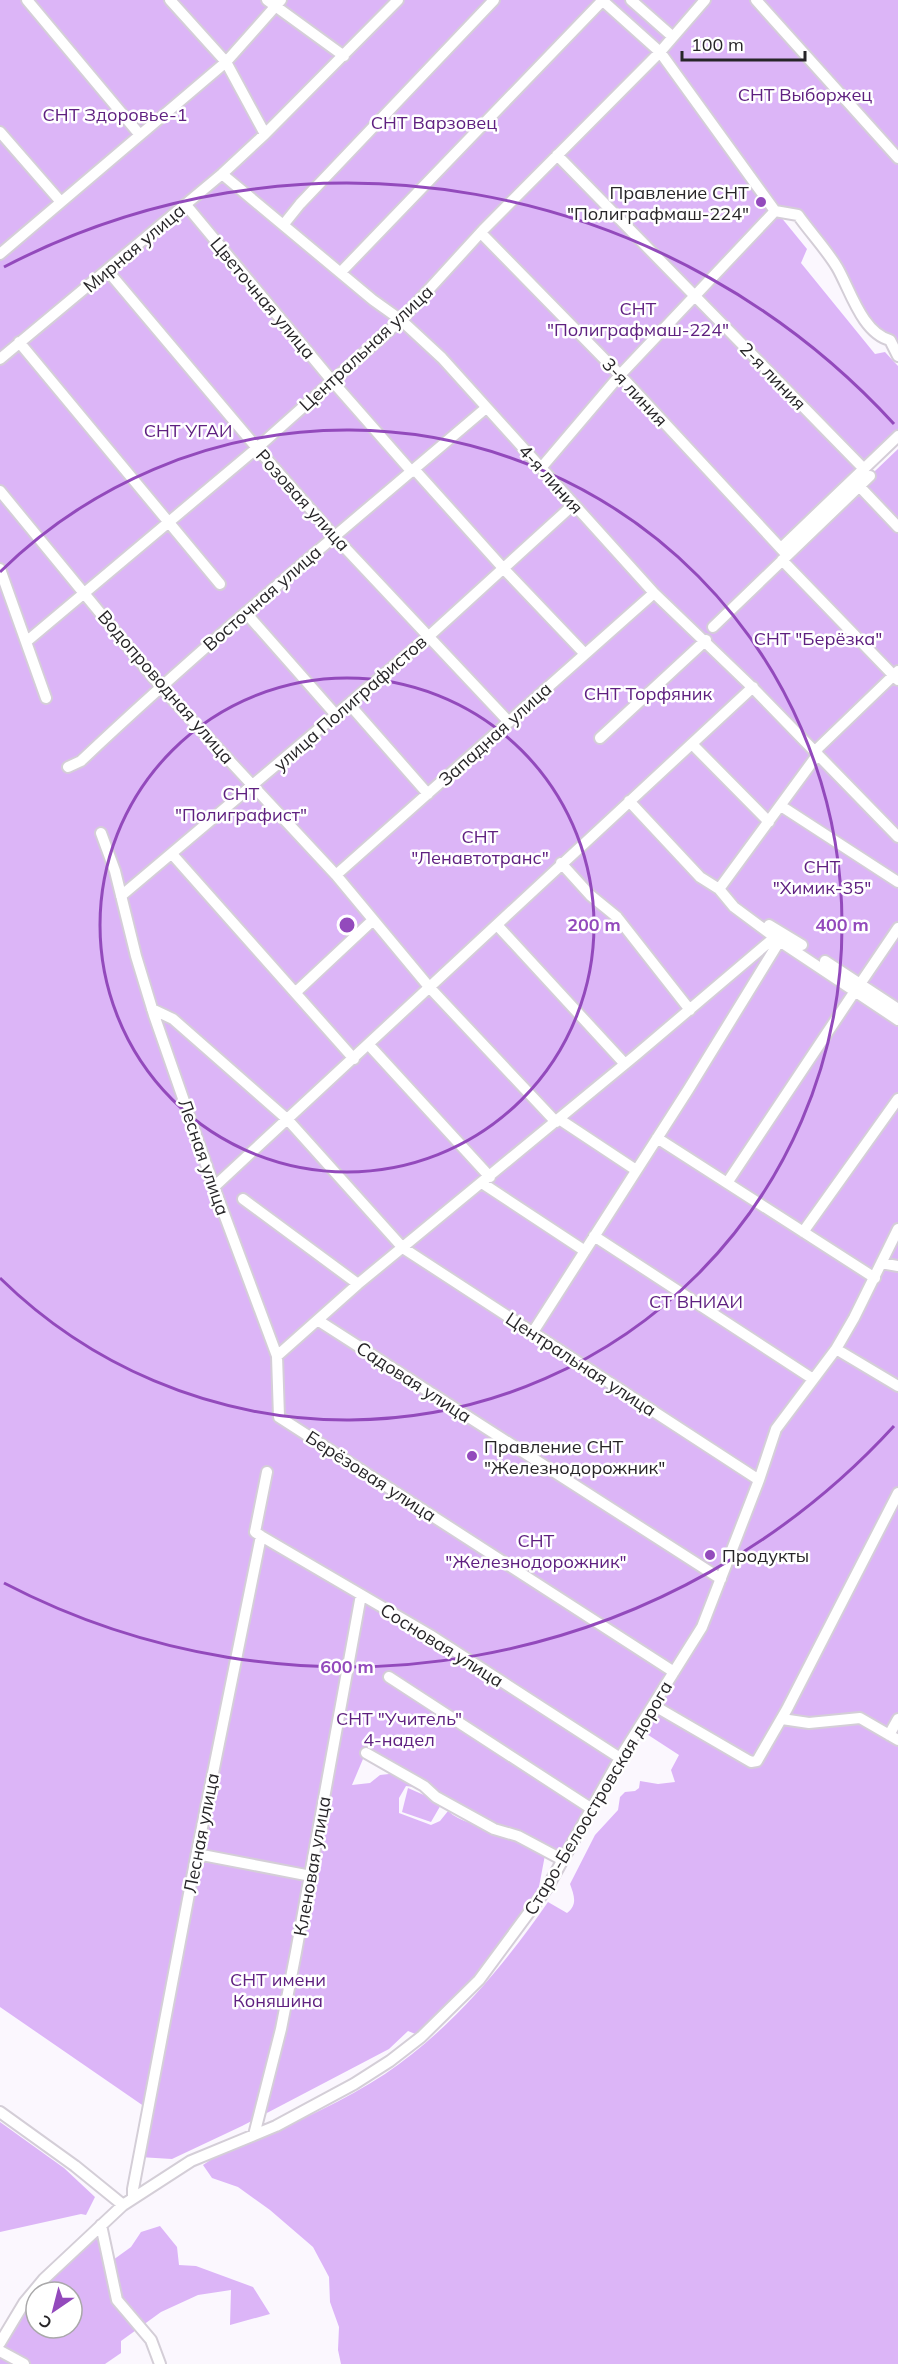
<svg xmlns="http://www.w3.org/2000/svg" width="898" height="2364" font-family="Mulish,sans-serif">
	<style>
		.green { fill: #dcb5f7; fill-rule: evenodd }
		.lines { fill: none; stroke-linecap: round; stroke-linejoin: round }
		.minor-casing { stroke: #d4ced7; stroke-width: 14 }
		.minor { stroke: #fff; stroke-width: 10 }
		.ring { fill: none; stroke: #934abc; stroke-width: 3 }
		.poi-dot { fill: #934abc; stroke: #fff; stroke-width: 2 }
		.labels { text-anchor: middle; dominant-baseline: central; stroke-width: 5; stroke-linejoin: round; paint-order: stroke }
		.park-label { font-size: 18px; fill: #5f2080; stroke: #fff }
		.poi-label { font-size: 18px; fill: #272528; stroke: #fff; text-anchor: start }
		.street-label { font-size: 18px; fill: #272528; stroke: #fff }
		.centre { fill: #934abc; stroke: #fff; stroke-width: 3 }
		.ring-label { font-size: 18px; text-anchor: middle; font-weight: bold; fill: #934abc; stroke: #fff; stroke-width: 5; stroke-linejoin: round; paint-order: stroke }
	</style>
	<rect width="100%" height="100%" fill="#fbf7fe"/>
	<!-- green -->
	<path class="green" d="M 0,0 L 898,0 L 898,356 L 879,336 L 798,215 L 776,211 L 807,249 L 801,263 L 875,354 L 885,352 L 898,366 L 898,436 L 787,555 L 898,449 L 898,2364 L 341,2364 L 338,2350 L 339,2327 L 330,2302 L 329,2277 L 313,2247 L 270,2210 L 238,2187 L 212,2178 L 203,2165 L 212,2159 C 271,2133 331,2109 385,2074 C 450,2030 503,1967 548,1902 L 567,1913 C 578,1905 574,1895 570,1884 L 595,1835 L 618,1810 L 620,1797 L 625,1792 L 635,1791 L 639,1788 L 640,1781 L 658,1784 L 675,1782 L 671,1770 L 679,1755 L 639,1729 L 560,1859 L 364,1752 L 363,1759 L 352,1785 L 370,1783 L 380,1775 L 389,1774 L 397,1774 L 414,1783 L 414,1787 L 406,1786 L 399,1798 L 399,1813 L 431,1825 L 440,1821 L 448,1811 C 461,1823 476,1823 492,1830 C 510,1837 527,1845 545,1855 L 538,1892 L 477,1976 L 418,2035 L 408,2031 L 389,2049 L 242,2126 L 172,2159 L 139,2157 L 148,2109 L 0,2007 Z
		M 408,1788 L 442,1803 L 431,1822 L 402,1812 Z
		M 0,2122 L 64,2168 L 95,2197 L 86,2215 L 81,2214 L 0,2232 Z
		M 160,2226 L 177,2247 L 179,2265 L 196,2266 L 253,2287 L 270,2314 L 230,2325 L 231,2290 L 198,2295 L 161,2312 L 121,2341 L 121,2353 L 105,2364 L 0,2364 L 0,2343 L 24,2303 L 99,2227 L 113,2260 L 131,2247 L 141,2232 ZM 36,2292 L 72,2292 L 72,2328 L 36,2328 Z"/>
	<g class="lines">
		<defs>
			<path id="minor" d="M 27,0 L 140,135
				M 170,0 L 226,62 L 265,134
				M 267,0 L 344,56
				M 602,0 L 660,52 L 775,211
				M 631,0 L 673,37
				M 756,0 L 898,158
				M 0,132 L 61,202
				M 557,155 L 864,469
				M 222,174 L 373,300 L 401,320 L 442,358 L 654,593 L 754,689 L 898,837
				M 186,205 L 333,382 L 412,472
				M 775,211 L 798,215 C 810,232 826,249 837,267 C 850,289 862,333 890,340 L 898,356
				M 284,224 L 300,204 L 494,0
				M 481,233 L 620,375 L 787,555
				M 0,254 L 226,62 L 281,0
				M 107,270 L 257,448 L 334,536 L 509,722
				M 341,272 L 603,0
				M 19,342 L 220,584
				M 0,359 L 222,174 L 265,134 L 398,0
				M 541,468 L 620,375 L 775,211
				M 414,469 L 503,568 L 585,654
				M 859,486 L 898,527
				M 0,491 L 161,687 L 336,875 L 430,988 L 556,1122
				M 781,548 L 898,436
				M 782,560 L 898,680
				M 0,569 L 46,698
				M 246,613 L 336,715
				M 713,627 L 870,476
				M 26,642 L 257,448 L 401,320 L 483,230 L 660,52 L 705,0
				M 349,704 L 428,794
				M 600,738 L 706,640
				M 692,744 L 769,822
				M 815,751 L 898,671
				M 68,767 L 81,761 C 211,638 350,524 486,408
				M 629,801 L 700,877 L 719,889 L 734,907 L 781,942 L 898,1020
				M 781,806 L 898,882
				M 101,833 L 115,871 L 136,956 L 154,1015 L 214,1187 L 277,1356 L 279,1417 L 674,1672
				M 172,854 L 354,1059
				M 561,863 L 590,895 L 617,917 L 690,1010
				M 336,875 L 654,593
				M 719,889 L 818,754
				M 121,896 L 428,637 L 574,504
				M 497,925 L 625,1064
				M 769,925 L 802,945
				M 825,961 L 898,1009
				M 860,984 L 898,928
				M 296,992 L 373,920
				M 152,1009 L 173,1019 L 288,1120 L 403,1248 L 759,1480
				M 369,1045 L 490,1177
				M 559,1119 L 636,1170
				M 657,1138 L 875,1278
				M 482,1183 L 585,1251
				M 727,1183 L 855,991
				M 214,1187 L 753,687
				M 243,1199 L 358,1284
				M 803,1232 L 898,1099
				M 594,1236 L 813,1379
				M 881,1263 L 898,1266
				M 319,1321 L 721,1579
				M 533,1332 L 688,1090 L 779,942
				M 836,1349 L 898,1386
				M 277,1356 L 358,1284 L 636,1055 L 775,937
				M 261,1536 L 430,1635 L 620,1758
				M 389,1677 L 592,1809
				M 653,1705 L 751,1762 L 757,1761 L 787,1709 L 898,1493
				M 782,1719 L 809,1723 L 860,1718 L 898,1740
				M 889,1735 L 898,1719
				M 366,1753 L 424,1786 L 436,1797 L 494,1829 L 518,1836 L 563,1860
				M 197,1854 L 311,1876
				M 0,2112 L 75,2166 L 123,2205
				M 254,2135 L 281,2029 L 296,1952 L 361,1595
				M 133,2198 L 133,2189 L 196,1857 L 261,1536 L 255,1532 L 267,1472
				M 101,2225 L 117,2300 L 151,2340 L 160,2364
				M 0,2343 L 24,2303 L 44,2279 L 123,2205 L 191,2161 L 276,2126 L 354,2084 L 390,2061 L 421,2037 L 479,1980 L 547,1888 L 620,1758 L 702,1627 L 759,1480 L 776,1429 L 836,1349 L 854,1318 L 898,1229
				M 0,2351 L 24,2364"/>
		</defs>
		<!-- minor casing -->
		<use href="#minor" class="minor-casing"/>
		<!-- minor -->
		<use href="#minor" class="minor"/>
	</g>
	<!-- distance rings -->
	<g class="ring">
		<circle cx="347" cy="925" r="247"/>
		<path d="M0 572A495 495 0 1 1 0 1278"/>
		<path d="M894 1426A742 742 0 0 1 4 1583M4 267A742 742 0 0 1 894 424"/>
	</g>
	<!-- markers -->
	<g class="poi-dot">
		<circle cx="761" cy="202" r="6"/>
		<circle cx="472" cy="1456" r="6"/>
		<circle cx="710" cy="1555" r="6"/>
	</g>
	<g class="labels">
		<!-- park labels -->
		<g class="park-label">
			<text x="805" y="94">СНТ Выборжец</text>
			<text x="115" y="114">СНТ Здоровье-1</text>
			<text x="434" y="122">СНТ Варзовец</text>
			<text x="638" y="308">СНТ<tspan x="638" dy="21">"Полиграфмаш-224"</tspan></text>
			<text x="188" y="430">СНТ УГАИ</text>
			<text x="818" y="638">СНТ "Берёзка"</text>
			<text x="648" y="693">СНТ Торфяник</text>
			<text x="241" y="793">СНТ<tspan x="241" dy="21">"Полиграфист"</tspan></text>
			<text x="480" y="836">СНТ<tspan x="480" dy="21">"Ленавтотранс"</tspan></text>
			<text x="822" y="866">СНТ<tspan x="822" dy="21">"Химик-35"</tspan></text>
			<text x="696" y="1301">СТ ВНИАИ</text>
			<text x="536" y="1540">СНТ<tspan x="536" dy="21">"Железнодорожник"</tspan></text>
			<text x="399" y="1718">СНТ "Учитель"<tspan x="399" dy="21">4-надел</tspan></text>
			<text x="278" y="1979">СНТ имени<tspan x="278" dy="21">Коняшина</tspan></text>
		</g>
		<!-- poi labels -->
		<g class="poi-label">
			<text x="749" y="192" text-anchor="end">Правление СНТ<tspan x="749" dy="21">"Полиграфмаш-224"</tspan></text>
			<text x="484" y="1446">Правление СНТ<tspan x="484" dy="21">"Железнодорожник"</tspan></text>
			<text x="722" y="1555">Продукты</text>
		</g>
		<!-- street labels -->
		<g class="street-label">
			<text transform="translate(134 248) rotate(-40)">Мирная улица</text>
			<text transform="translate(263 298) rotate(50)">Цветочная улица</text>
			<text transform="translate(366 348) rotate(-43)">Центральная улица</text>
			<text transform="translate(773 376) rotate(46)">2-я линия</text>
			<text transform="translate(635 392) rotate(47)">3-я линия</text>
			<text transform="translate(551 479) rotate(48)">4-я линия</text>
			<text transform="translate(303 500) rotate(48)">Розовая улица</text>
			<text transform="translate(262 598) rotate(-41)">Восточная улица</text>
			<text transform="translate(166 687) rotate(49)">Водопроводная улица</text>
			<text transform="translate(350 703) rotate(-41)">улица Полиграфистов</text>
			<text transform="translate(495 734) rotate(-42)">Западная улица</text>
			<text transform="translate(204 1157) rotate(71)">Лесная улица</text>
			<text transform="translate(581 1364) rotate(33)">Центральная улица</text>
			<text transform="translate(414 1382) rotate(33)">Садовая улица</text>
			<text transform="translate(371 1476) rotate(33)">Берёзовая улица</text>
			<text transform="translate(442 1645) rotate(32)">Сосновая улица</text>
			<text transform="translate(598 1798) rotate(-59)">Старо-Белоостровская дорога</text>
			<text transform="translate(201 1833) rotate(-79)">Лесная улица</text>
			<text transform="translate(312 1866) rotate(-80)">Кленовая улица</text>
		</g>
	</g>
	<circle cx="347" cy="925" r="9" class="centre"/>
	<g class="ring-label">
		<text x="594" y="931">200 m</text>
		<text x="842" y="931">400 m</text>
		<text x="347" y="1673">600 m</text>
	</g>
	<!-- north arrow -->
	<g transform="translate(54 2310) rotate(215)"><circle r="28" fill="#ffffff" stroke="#a9a8a9" stroke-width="1.5"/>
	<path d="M0-4.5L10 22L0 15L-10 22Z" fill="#934abc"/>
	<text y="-9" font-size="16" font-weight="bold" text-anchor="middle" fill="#272528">С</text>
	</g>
	<!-- scale -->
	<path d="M682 51v9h123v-9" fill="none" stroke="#272528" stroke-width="3"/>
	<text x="691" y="51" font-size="18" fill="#272528" stroke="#ffffff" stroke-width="4.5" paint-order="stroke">100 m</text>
</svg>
